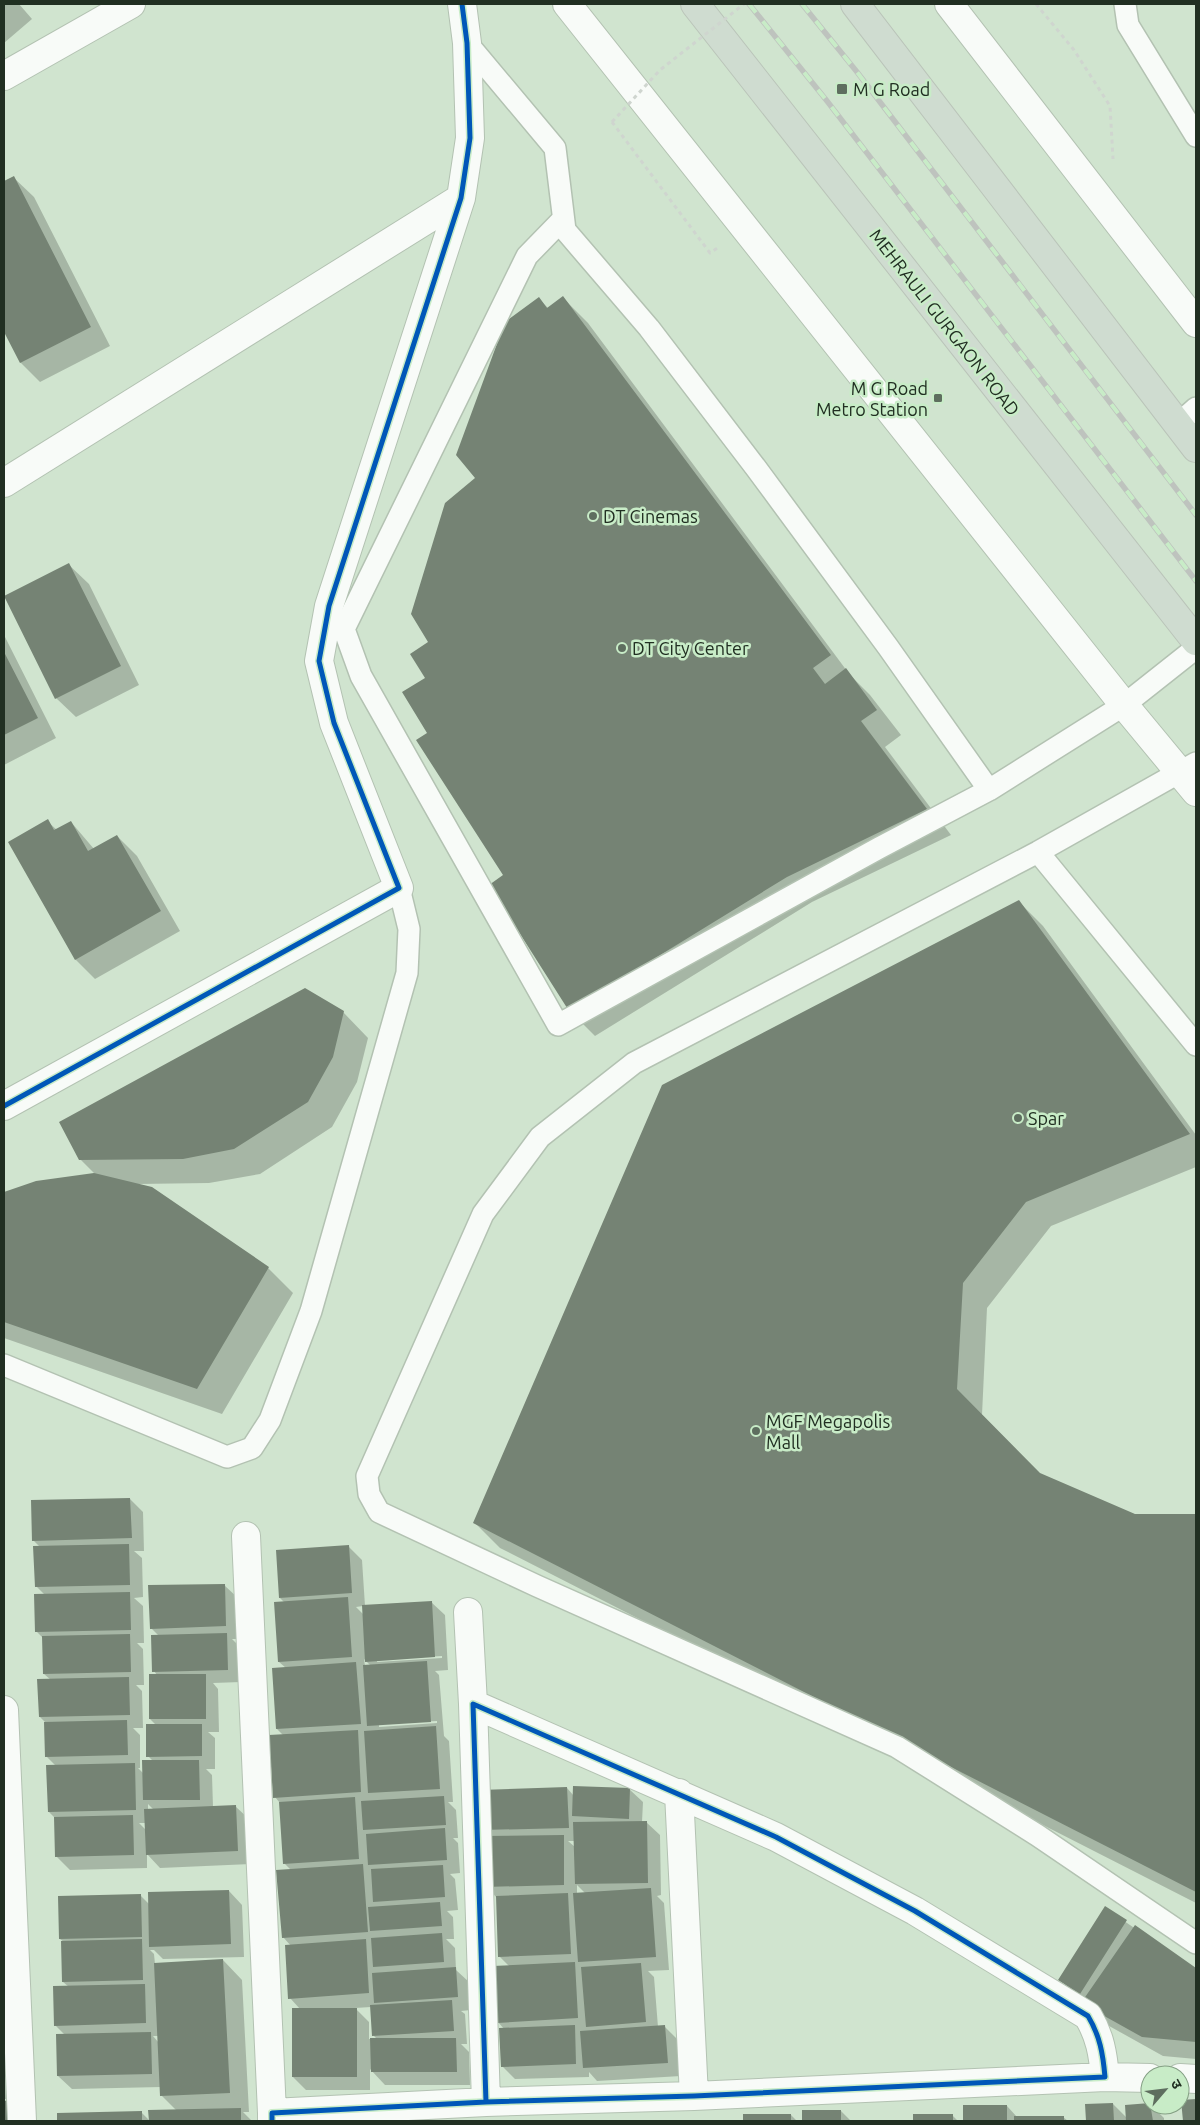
<svg xmlns="http://www.w3.org/2000/svg" width="1200" height="2125" font-family="Ubuntu,'Noto Sans Devanagari',sans-serif">
	<style>
		.shadow { fill: #0003; fill-rule: evenodd }
		.building { fill: #758374 }
		.lines { fill: none; stroke-linecap: round; stroke-linejoin: round }
		.service-casing { stroke: #b3c2b2; stroke-width: 24 }
		.minor-casing { stroke: #b3c2b2; stroke-width: 30 }
		.tertiary-casing { stroke: #b3c2b2; stroke-width: 30 }
		.trunk-casing { stroke: #bac4b9; stroke-width: 30 }
		.path { stroke: #cfd5cf; stroke-width: 3; stroke-dasharray: 4 4; stroke-linecap: butt }
		.service { stroke: #f8fbf8; stroke-width: 21 }
		.minor { stroke: #f8fbf8; stroke-width: 28 }
		.tertiary { stroke: #f8fbf8; stroke-width: 28 }
		.trunk { stroke: #cfdcd0; stroke-width: 28 }
		.rail-casing { stroke: #bec3be; stroke-width: 5.5 }
		.rail { stroke: #c8ecc7; stroke-width: 4; stroke-dasharray: 11; stroke-linecap: butt }
		.path-bridge { stroke: #cfd5cf; stroke-width: 3; stroke-dasharray: 4 4; stroke-linecap: butt }
		.cycleway-casing { stroke: #c8ecc7; stroke-width: 8 }
		.cycleway { stroke: #0057b8; stroke-width: 5 }
		.poi-dot { fill: #5e6e5f; stroke: #c8ecc7; stroke-width: 2 }
		.labels { text-anchor: middle; dominant-baseline: central; stroke-width: 5; stroke-linejoin: round; paint-order: stroke }
		.poi-label { font-size: 18px; fill: #212f22; stroke: #c8ecc7; text-anchor: start }
		.street-label { font-size: 18px; fill: #212f22; stroke: #c8ecc7 }
	</style>
	<rect width="100%" height="100%" fill="#d0e4cf"/>
	<!-- shadow -->
	<path class="shadow" d="M 4,4 L 19,4 L 32,19 L 4,43 Z
		M 14,178 L 34,197 L 110,346 L 40,382 L 21,363 L 4,329 L 4,183 Z
		M 563,298 L 588,323 L 850,675 L 870,695 L 901,735 L 885,747 L 951,835 L 812,902 L 595,1036 L 570,1011 L 504,876 L 427,678 L 430,642 L 477,479 L 539,299 L 549,309 Z
		M 69,565 L 89,584 L 139,685 L 76,717 L 56,698 Z
		M 4,635 L 56,738 L 4,765 Z
		M 47,821 L 57,830 L 71,822 L 94,849 L 117,836 L 137,856 L 180,931 L 95,979 L 76,960 Z
		M 1018,901 L 1043,926 L 1196,1135 L 1196,1167 L 1051,1226 L 987,1308 L 982,1415 L 1040,1474 L 1134,1515 L 1196,1515 L 1196,1903 L 500,1548 L 475,1523 Z
		M 343,1012 L 368,1038 L 357,1082 L 332,1127 L 260,1174 L 209,1183 L 138,1184 L 268,1268 L 293,1293 L 222,1414 L 4,1338 L 4,1193 L 37,1182 L 95,1174 L 80,1159 Z
		M 130,1499 L 143,1512 L 144,1551 L 134,1551 L 142,1558 L 143,1597 L 134,1598 L 143,1606 L 144,1643 L 137,1643 L 143,1649 L 144,1685 L 136,1685 L 142,1691 L 143,1728 L 133,1728 L 140,1735 L 140,1768 L 138,1768 L 144,1774 L 153,1761 L 148,1756 L 156,1725 L 150,1719 L 157,1675 L 154,1671 L 159,1636 L 151,1628 L 224,1585 L 238,1598 L 239,1639 L 232,1639 L 240,1647 L 241,1682 L 213,1683 L 218,1689 L 219,1732 L 208,1732 L 215,1738 L 215,1769 L 206,1769 L 212,1775 L 213,1807 L 235,1806 L 249,1819 L 251,1864 L 160,1868 L 147,1854 L 147,1868 L 70,1870 L 56,1856 L 56,1819 L 49,1812 L 56,1766 L 47,1757 L 46,1723 L 40,1717 L 51,1680 L 44,1674 L 44,1639 L 36,1631 L 45,1595 L 36,1586 L 40,1547 L 33,1540 ZM 148,1804 L 154,1810 L 148,1810 ZM 139,1823 L 146,1823 L 146,1830 Z
		M 348,1546 L 362,1560 L 365,1606 L 431,1602 L 445,1615 L 448,1670 L 435,1671 L 439,1675 L 444,1736 L 449,1741 L 453,1802 L 448,1802 L 456,1810 L 458,1838 L 453,1838 L 458,1843 L 460,1873 L 450,1874 L 455,1879 L 458,1910 L 447,1911 L 453,1917 L 454,1939 L 446,1939 L 455,1948 L 456,1970 L 469,1982 L 471,2010 L 461,2011 L 465,2014 L 467,2044 L 461,2044 L 469,2052 L 470,2085 L 385,2085 L 370,2069 L 370,2090 L 306,2090 L 293,2077 L 300,2009 L 290,1998 L 291,1946 L 283,1937 L 291,1870 L 284,1863 L 280,1803 L 275,1797 L 284,1736 L 277,1729 L 286,1668 L 279,1662 L 285,1603 L 280,1598 ZM 363,1606 L 363,1614 L 356,1607 ZM 442,1656 L 442,1658 L 377,1662 L 377,1660 ZM 364,1659 L 371,1666 L 365,1666 ZM 437,1721 L 437,1723 L 379,1727 L 379,1724 ZM 371,2007 L 374,2036 L 377,2039 L 369,2039 L 369,2022 L 355,2008 Z
		M 567,1788 L 574,1796 L 629,1789 L 643,1802 L 642,1822 L 646,1822 L 660,1835 L 661,1895 L 657,1896 L 664,1903 L 669,1970 L 648,1971 L 654,1977 L 658,2027 L 665,2027 L 678,2040 L 681,2076 L 597,2081 L 589,2072 L 589,2077 L 515,2079 L 502,2066 L 504,2029 L 498,2022 L 510,1967 L 499,1956 L 497,1898 L 486,1886 L 482,1830 ZM 568,1841 L 575,1841 L 575,1847 ZM 577,1885 L 585,1893 L 577,1894 Z
		M 229,1891 L 242,1905 L 244,1957 L 163,1959 L 154,1950 L 150,1950 L 154,1954 L 155,1964 L 223,1960 L 242,1980 L 249,2112 L 243,2112 L 252,2121 L 58,2121 L 58,2114 L 141,2112 L 150,2121 L 177,2111 L 161,2095 L 161,2087 L 72,2089 L 58,2076 L 65,2035 L 55,2025 L 69,1987 L 63,1982 L 64,1942 L 60,1939 L 140,1895 L 149,1904 ZM 153,2036 L 159,2036 L 159,2043 Z
		M 1105,1908 L 1196,1970 L 1196,2059 L 1163,2056 L 1102,2022 L 1060,1979 Z
		M 4,1999 L 9,2069 L 4,2069 Z
		M 4,2071 L 5,2073 L 6,2099 L 4,2099 Z
		M 1113,2104 L 1127,2118 L 1151,2105 L 1164,2118 L 1164,2121 L 1087,2121 L 1087,2105 Z
		M 964,2106 L 1007,2106 L 1017,2117 L 1063,2117 L 1068,2121 L 964,2121 Z
		M 803,2111 L 841,2111 L 851,2121 L 804,2121 Z
		M 744,2115 L 791,2115 L 797,2121 L 744,2121 Z
		M 914,2115 L 952,2115 L 958,2121 L 914,2121 Z"/>
	<!-- building -->
	<path class="building" d="M 14,176 L 91,327 L 20,363 L 4,332 L 4,181 Z
		M 563,296 L 831,655 L 813,668 L 825,684 L 846,668 L 877,710 L 861,721 L 927,809 L 787,877 L 569,1011 L 489,885 L 503,875 L 416,740 L 427,733 L 402,692 L 425,678 L 410,654 L 428,642 L 411,614 L 445,503 L 475,478 L 456,455 L 505,322 L 539,297 L 547,308 Z
		M 69,563 L 121,666 L 55,699 L 4,596 Z
		M 4,652 L 38,718 L 4,735 Z
		M 48,819 L 54,830 L 71,821 L 88,851 L 117,835 L 161,911 L 75,960 L 8,842 Z
		M 1019,900 L 1190,1134 L 1026,1202 L 963,1283 L 957,1389 L 1040,1473 L 1135,1514 L 1196,1514 L 1196,1892 L 473,1523 L 662,1085 Z
		M 305,988 L 344,1011 L 333,1057 L 308,1102 L 234,1149 L 183,1159 L 79,1160 L 59,1122 Z
		M 94,1173 L 152,1187 L 269,1267 L 197,1389 L 4,1322 L 4,1192 L 36,1181 Z
		M 130,1498 L 132,1538 L 32,1541 L 31,1500 Z
		M 129,1544 L 130,1585 L 35,1587 L 33,1546 Z
		M 349,1545 L 352,1593 L 279,1598 L 276,1550 Z
		M 225,1584 L 226,1626 L 150,1629 L 148,1585 Z
		M 130,1592 L 131,1630 L 35,1632 L 34,1594 Z
		M 348,1597 L 352,1657 L 278,1662 L 274,1602 Z
		M 432,1601 L 435,1657 L 365,1662 L 362,1605 Z
		M 227,1633 L 228,1670 L 152,1672 L 151,1635 Z
		M 130,1634 L 131,1672 L 43,1674 L 42,1636 Z
		M 427,1661 L 431,1722 L 367,1726 L 363,1665 Z
		M 356,1662 L 361,1724 L 276,1729 L 272,1668 Z
		M 149,1674 L 206,1674 L 206,1719 L 149,1719 Z
		M 129,1677 L 130,1715 L 39,1717 L 37,1679 Z
		M 127,1720 L 128,1755 L 45,1757 L 44,1722 Z
		M 146,1724 L 202,1724 L 202,1756 L 146,1757 Z
		M 436,1726 L 440,1789 L 368,1793 L 364,1731 Z
		M 358,1730 L 361,1792 L 273,1798 L 269,1735 Z
		M 142,1760 L 199,1760 L 200,1800 L 143,1800 Z
		M 135,1763 L 136,1810 L 48,1812 L 46,1765 Z
		M 573,1786 L 630,1788 L 629,1819 L 572,1816 Z
		M 567,1787 L 569,1828 L 481,1830 L 480,1790 Z
		M 444,1796 L 446,1825 L 363,1830 L 361,1801 Z
		M 355,1797 L 359,1859 L 283,1864 L 279,1802 Z
		M 236,1805 L 238,1851 L 146,1855 L 144,1809 Z
		M 133,1815 L 134,1855 L 55,1857 L 54,1817 Z
		M 647,1821 L 648,1883 L 575,1884 L 573,1822 Z
		M 445,1828 L 447,1860 L 368,1865 L 366,1834 Z
		M 564,1835 L 564,1885 L 484,1887 L 483,1836 Z
		M 363,1864 L 368,1932 L 282,1938 L 276,1870 Z
		M 443,1865 L 445,1897 L 373,1902 L 371,1869 Z
		M 651,1888 L 656,1957 L 578,1962 L 573,1893 Z
		M 229,1890 L 231,1944 L 149,1947 L 148,1892 Z
		M 568,1893 L 571,1954 L 498,1957 L 496,1896 Z
		M 141,1894 L 142,1937 L 59,1939 L 58,1896 Z
		M 440,1902 L 442,1926 L 370,1931 L 368,1907 Z
		M 1105,1906 L 1127,1920 L 1080,1994 L 1058,1980 Z
		M 1135,1925 L 1196,1968 L 1196,2042 L 1142,2037 L 1081,2003 Z
		M 442,1933 L 444,1962 L 373,1967 L 371,1938 Z
		M 142,1939 L 143,1980 L 62,1982 L 61,1941 Z
		M 366,1939 L 369,1993 L 288,1999 L 285,1945 Z
		M 223,1959 L 230,2093 L 160,2096 L 154,1963 Z
		M 575,1962 L 578,2018 L 497,2023 L 493,1966 Z
		M 641,1963 L 646,2022 L 586,2027 L 581,1967 Z
		M 456,1967 L 458,1997 L 374,2003 L 372,1973 Z
		M 145,1984 L 146,2023 L 54,2026 L 53,1986 Z
		M 452,2000 L 454,2031 L 372,2036 L 370,2005 Z
		M 292,2008 L 357,2008 L 357,2077 L 292,2077 Z
		M 575,2025 L 576,2064 L 501,2067 L 499,2028 Z
		M 665,2025 L 668,2063 L 583,2068 L 580,2031 Z
		M 151,2032 L 152,2074 L 57,2076 L 56,2034 Z
		M 370,2038 L 456,2038 L 457,2072 L 371,2072 Z
		M 1196,2099 L 1196,2121 L 1183,2121 L 1181,2100 Z
		M 10,2100 L 10,2121 L 4,2121 L 4,2101 Z
		M 1113,2103 L 1114,2121 L 1086,2121 L 1085,2104 Z
		M 1150,2103 L 1153,2121 L 1126,2121 L 1125,2105 Z
		M 963,2105 L 1007,2105 L 1007,2121 L 963,2121 Z
		M 241,2108 L 241,2121 L 149,2121 L 148,2110 Z
		M 802,2110 L 841,2110 L 841,2121 L 802,2121 Z
		M 142,2111 L 142,2121 L 57,2121 L 57,2113 Z
		M 743,2114 L 791,2114 L 791,2121 L 743,2121 Z
		M 913,2114 L 953,2114 L 953,2121 L 913,2121 Z
		M 1014,2116 L 1064,2116 L 1064,2121 L 1014,2121 Z"/>
	<g class="lines">
		<defs>
			<path id="service" d="M 1125,4 L 1128,25 L 1196,136
				M 467,43 L 555,148 L 565,230 L 649,328 L 756,468 L 888,647 L 989,790
				M 563,219 L 527,256 L 344,629 L 361,676 L 558,1025 L 879,848 L 989,790 L 1124,705 L 1196,648
				M 1178,424 L 1196,408
				M 1196,763 L 1038,852 L 634,1063 L 540,1137 L 483,1214 L 367,1476 L 369,1494 L 379,1512 L 537,1586 L 897,1747 L 1037,1835 L 1196,1943
				M 1038,852 L 1196,1045
				M 4,1365 L 227,1457 L 252,1448 L 270,1420 L 311,1311 L 407,973 L 409,929 L 399,888"/>
			<path id="minor" d="M 4,76 L 131,4
				M 4,483 L 461,198
				M 4,1106 L 399,888 L 334,723 L 319,661 L 329,606 L 461,198 L 470,138 L 467,43 L 462,4
				M 246,1536 L 272,2113
				M 468,1612 L 473,1704
				M 4,1710 L 22,2121
				M 679,1793 L 694,2096
				M 1105,2077 L 1150,2078
				M 1180,2078 L 1196,2079
				M 272,2121 L 272,2113 L 486,2102 L 694,2096 L 1105,2077 C 1103,2054 1100,2036 1088,2016 L 915,1911 L 776,1837 L 473,1704 L 486,2102"/>
			<path id="tertiary" d="M 567,4 L 1124,705 L 1196,792
				M 949,4 L 1196,323"/>
			<path id="trunk" d="M 695,4 L 1196,641
				M 855,4 L 1196,448"/>
		</defs>
		<!-- service casing -->
		<use href="#service" class="service-casing"/>
		<!-- minor casing -->
		<use href="#minor" class="minor-casing"/>
		<!-- tertiary casing -->
		<use href="#tertiary" class="tertiary-casing"/>
		<!-- trunk casing -->
		<use href="#trunk" class="trunk-casing"/>
		<!-- path -->
		<path class="path" d="M 1036,4 L 1074,50 L 1110,106 L 1113,159
			M 612,122 L 710,253 L 719,247"/>
		<!-- service -->
		<use href="#service" class="service"/>
		<!-- minor -->
		<use href="#minor" class="minor"/>
		<!-- tertiary -->
		<use href="#tertiary" class="tertiary"/>
		<!-- trunk -->
		<use href="#trunk" class="trunk"/>
		<defs>
			<path id="rail" d="M 749,4 L 827,101 L 1196,581
				M 802,4 L 857,72 L 1196,515"/>
		</defs>
		<!-- rail casing -->
		<use href="#rail" class="rail-casing"/>
		<!-- rail -->
		<use href="#rail" class="rail"/>
		<!-- path-bridge -->
		<path class="path-bridge" d="M 612,122 L 660,70 L 744,4"/>
		<defs>
			<path id="cycleway" d="M 4,1106 L 399,888 L 334,723 L 319,661 L 329,606 L 461,198 L 470,138 L 467,43 L 462,4
				M 272,2121 L 272,2113 L 486,2102 L 694,2096 L 1105,2077 C 1103,2054 1100,2036 1088,2016 L 915,1911 L 776,1837 L 473,1704 L 486,2102"/>
		</defs>
		<!-- cycleway casing -->
		<use href="#cycleway" class="cycleway-casing"/>
		<!-- cycleway -->
		<use href="#cycleway" class="cycleway"/>
	</g>
	<!-- markers -->
	<g class="poi-dot">
		<rect x="836" y="83" width="12" height="12" rx="2.5"/>
		<rect x="933" y="393" width="10" height="10" rx="2.5"/>
		<circle cx="593" cy="516" r="5"/>
		<circle cx="622" cy="648" r="5"/>
		<circle cx="1018" cy="1118" r="5"/>
		<circle cx="756" cy="1431" r="5"/>
	</g>
	<g class="labels">
		<!-- poi labels -->
		<g class="poi-label">
			<text x="853" y="89">M G Road</text>
			<text x="928" y="388" text-anchor="end">M G Road<tspan x="928" dy="21">Metro Station</tspan></text>
			<text x="603" y="516">DT Cinemas</text>
			<text x="632" y="648">DT City Center</text>
			<text x="1028" y="1118">Spar</text>
			<text x="766" y="1421">MGF Megapolis<tspan x="766" dy="21">Mall</tspan></text>
		</g>
		<!-- street labels -->
		<g class="street-label">
			<text transform="translate(945 322) rotate(52)">MEHRAULI GURGAON ROAD</text>
		</g>
	</g>
	<!-- border -->
	<rect width="1200" height="2125" fill="none" stroke="#212f22" stroke-width="10"/>
	<!-- north arrow -->
	<g transform="translate(1165 2090) rotate(62)"><circle r="24" fill="#c8ecc7" stroke="#85a085"/>
	<path d="M0-4L9 19L0 12L-9 19Z" fill="#5e6e5f"/>
	<text y="-8" font-size="14" font-weight="bold" text-anchor="middle" fill="#212f22">उ</text>
	</g>
</svg>
